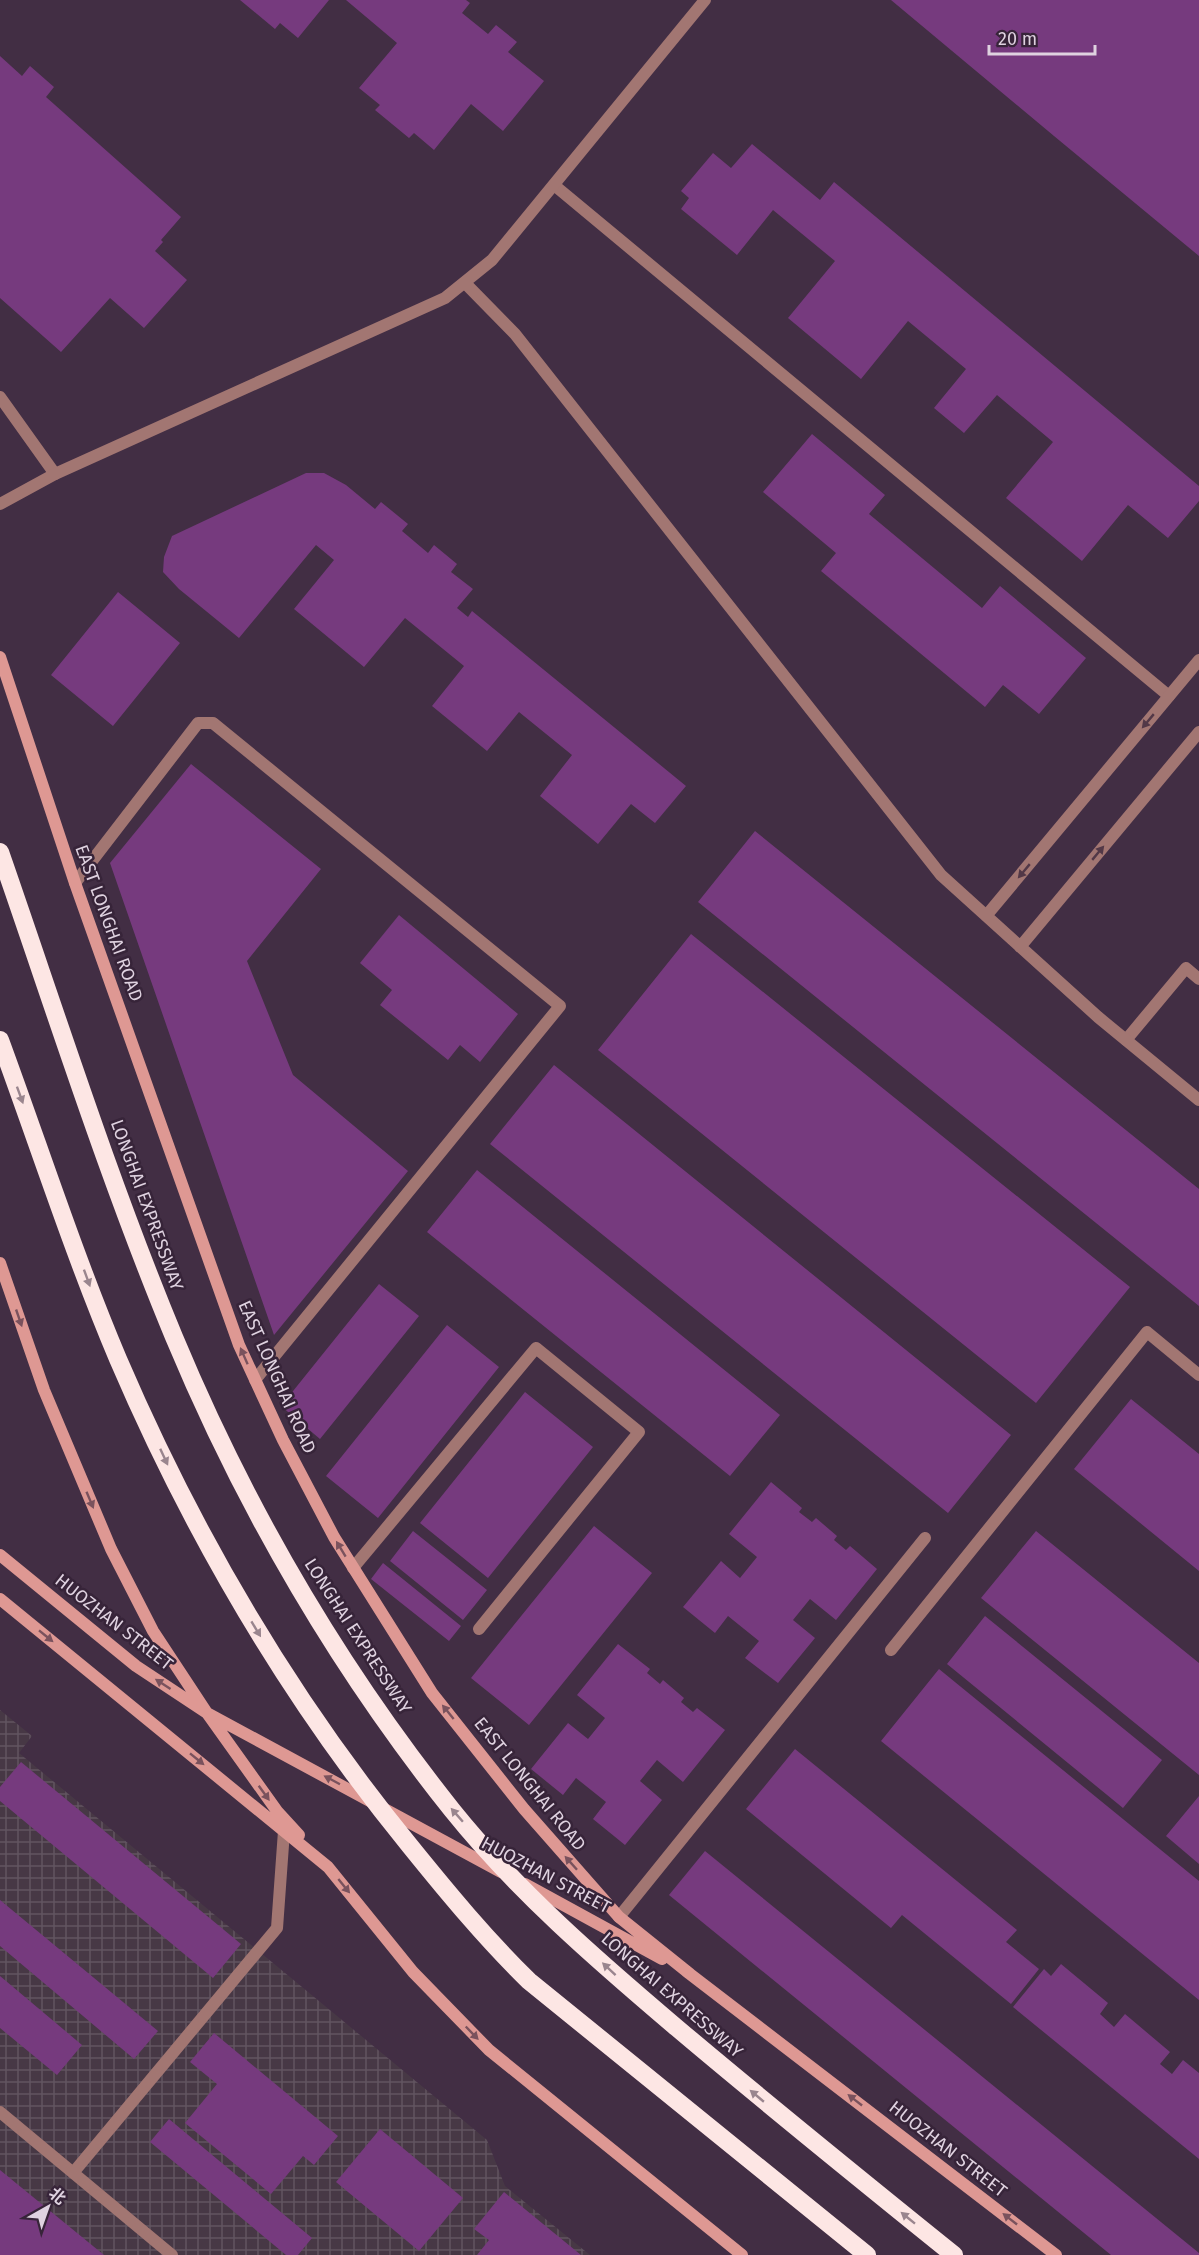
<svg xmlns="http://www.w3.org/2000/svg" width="1199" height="2255" font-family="'Fira Sans','Noto Sans SC',sans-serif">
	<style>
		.industrial { fill: url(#industrial-grid) }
		.building { fill: #763a7e }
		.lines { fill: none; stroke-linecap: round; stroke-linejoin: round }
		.lane { stroke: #a27672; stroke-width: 12 }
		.street { stroke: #a27672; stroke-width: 12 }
		.secondary { stroke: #de9893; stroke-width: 12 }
		.highway-bridge { stroke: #fde6e4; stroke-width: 18 }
		.oneway { fill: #523847 }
		.oneway2 { fill: #9a858e }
		.oneway3 { fill: #7a525d }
		.labels { text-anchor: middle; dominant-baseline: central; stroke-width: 5; stroke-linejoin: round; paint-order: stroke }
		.street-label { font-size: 18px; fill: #dfd2e0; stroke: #372439 }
	</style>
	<defs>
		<pattern id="industrial-grid" width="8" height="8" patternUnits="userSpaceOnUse" patternTransform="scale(1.5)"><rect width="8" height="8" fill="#473845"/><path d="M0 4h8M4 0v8" fill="none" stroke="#615460"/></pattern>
	</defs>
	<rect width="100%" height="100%" fill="#422e44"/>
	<!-- industrial -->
	<path class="industrial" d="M 0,1710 L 32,1736 L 19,1753 L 487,2140 L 505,2186 L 590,2255 L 0,2255 Z"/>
	<!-- building -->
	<path class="building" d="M 240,0 L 329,0 L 298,38 L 280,23 L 275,29 Z
		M 346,0 L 466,0 L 470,3 L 462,13 L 488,34 L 496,25 L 517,42 L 508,52 L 544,81 L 503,131 L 471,104 L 434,150 L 414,133 L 409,138 L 375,110 L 380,105 L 359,88 L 397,43 Z
		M 891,0 L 1199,0 L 1199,256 L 1054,136 Z
		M 0,56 L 22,76 L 30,66 L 54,87 L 46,97 L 181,217 L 161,240 L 163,242 L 155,251 L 187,280 L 144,328 L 110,298 L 61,352 L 0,298 Z
		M 752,144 L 820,200 L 834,182 L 1199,486 L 1199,501 L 1168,538 L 1128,505 L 1082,561 L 1006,498 L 1053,442 L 997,395 L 964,433 L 934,408 L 966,369 L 908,321 L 861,379 L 788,318 L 835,261 L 773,210 L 737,255 L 681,209 L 689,198 L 681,191 L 713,153 L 731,168 Z
		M 812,434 L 885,495 L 869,514 L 982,608 L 1000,586 L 1086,658 L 1039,714 L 1003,685 L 985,707 L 821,571 L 836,553 L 763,492 Z
		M 306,473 L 324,473 L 346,485 L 375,509 L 381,502 L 408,524 L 402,531 L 428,553 L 434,545 L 457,564 L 451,572 L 473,589 L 457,608 L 468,617 L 472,611 L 686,786 L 655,823 L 631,804 L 598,844 L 540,796 L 572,755 L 519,712 L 487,751 L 432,706 L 464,666 L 405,618 L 364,667 L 294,609 L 334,560 L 316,545 L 239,638 L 179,589 L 163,572 L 164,557 L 172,536 Z
		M 118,592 L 180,643 L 113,726 L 51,675 Z
		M 191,764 L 321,869 L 247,961 L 293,1075 L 408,1171 L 274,1335 L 110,863 Z
		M 755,831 L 1199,1189 L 1199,1306 L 698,902 Z
		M 399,915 L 518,1014 L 480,1062 L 460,1045 L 448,1060 L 380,1005 L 392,990 L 360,963 Z
		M 691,934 L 1130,1287 L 1036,1403 L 598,1050 Z
		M 554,1065 L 1011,1435 L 948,1513 L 490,1144 Z
		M 477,1170 L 780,1415 L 730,1476 L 427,1232 Z
		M 379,1284 L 419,1316 L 320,1439 L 281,1406 Z
		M 447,1325 L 499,1367 L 378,1518 L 326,1476 Z
		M 525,1392 L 593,1447 L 488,1578 L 420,1523 Z
		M 1131,1399 L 1199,1454 L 1199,1571 L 1074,1469 Z
		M 771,1482 L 802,1508 L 799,1512 L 812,1522 L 816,1518 L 837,1536 L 834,1540 L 846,1550 L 850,1546 L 877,1569 L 836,1620 L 810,1599 L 793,1620 L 815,1638 L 778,1683 L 745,1658 L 759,1641 L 728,1616 L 715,1633 L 683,1607 L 721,1561 L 740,1578 L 757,1557 L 729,1534 Z
		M 594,1526 L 652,1573 L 529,1725 L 471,1678 Z
		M 413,1531 L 487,1590 L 463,1620 L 390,1561 Z
		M 1036,1531 L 1199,1663 L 1199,1775 L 981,1598 Z
		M 383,1563 L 461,1626 L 449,1641 L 371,1579 Z
		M 985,1616 L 1162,1760 L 1123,1808 L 947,1664 Z
		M 618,1644 L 650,1669 L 647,1673 L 660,1684 L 663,1680 L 684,1698 L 681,1702 L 693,1712 L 697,1708 L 725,1730 L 683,1782 L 657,1760 L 640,1781 L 662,1800 L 625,1845 L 593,1819 L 606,1802 L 576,1778 L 563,1795 L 531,1769 L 568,1723 L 588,1739 L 605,1718 L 577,1695 Z
		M 939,1669 L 1199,1881 L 1199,2000 L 881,1741 Z
		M 795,1749 L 1017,1930 L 1006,1942 L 1039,1969 L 1011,2004 L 902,1915 L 891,1928 L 746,1809 Z
		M 21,1762 L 241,1944 L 213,1978 L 0,1801 L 0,1787 Z
		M 1199,1796 L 1199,1864 L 1166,1836 Z
		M 705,1851 L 1199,2253 L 1199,2255 L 1111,2255 L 669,1895 Z
		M 0,1900 L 158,2031 L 134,2059 L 0,1946 Z
		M 1061,1964 L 1108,2003 L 1100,2014 L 1114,2027 L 1125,2014 L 1170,2052 L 1160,2064 L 1172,2074 L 1183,2060 L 1199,2073 L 1199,2159 L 1013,2007 L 1044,1969 L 1051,1976 Z
		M 0,1976 L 82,2045 L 57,2075 L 0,2028 Z
		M 214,2033 L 338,2136 L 314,2165 L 303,2156 L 271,2194 L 185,2123 L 217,2084 L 190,2062 Z
		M 169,2119 L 312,2238 L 298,2255 L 286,2255 L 150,2142 Z
		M 380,2129 L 463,2198 L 419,2251 L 336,2182 Z
		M 0,2170 L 104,2255 L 0,2255 Z
		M 504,2192 L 581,2255 L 477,2255 L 489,2240 L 474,2229 Z"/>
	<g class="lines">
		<!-- lane -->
		<path class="lane" d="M 554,185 L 1169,696
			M 0,397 L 55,474
			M 75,883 L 198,723 L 213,723 L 560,1006 L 255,1380
			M 1126,1040 L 1186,968 L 1199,979
			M 353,1568 L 536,1348 L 639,1432 L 479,1629
			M 891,1650 L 1147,1332 L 1199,1375
			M 619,1917 L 925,1538
			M 0,2112 L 172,2255
			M 73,2173 L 277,1928 L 284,1831"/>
		<!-- street -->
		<path class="street" d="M 466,284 L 515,334 L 941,875 L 1098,1017 L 1199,1100
			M 0,504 L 55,474 L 445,298 L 492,260 L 705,0
			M 986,916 L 1199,660
			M 1020,947 L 1199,732"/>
		<!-- secondary -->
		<path class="secondary" d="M 0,657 L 75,883 L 239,1345 L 283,1440 L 334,1537 L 432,1693 L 524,1809 L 619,1917 L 690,1974
			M 0,1263 L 44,1390 L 111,1549 L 153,1631 L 207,1713 L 277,1811 L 299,1835
			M 0,1555 L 136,1666 L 207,1713 L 501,1872
			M 0,1599 L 328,1867 L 413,1972 L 489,2050 L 742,2255
			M 525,1884 L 662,1959
			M 686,1971 L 1056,2255"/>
		<!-- highway-bridge -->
		<path class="highway-bridge" d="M 0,852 C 56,1013 108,1178 174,1337 C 244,1505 338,1667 452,1810 C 517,1891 598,1961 677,2028 C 768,2105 861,2180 954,2255
			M 0,1040 C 39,1146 74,1255 118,1359 C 193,1534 289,1698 410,1846 C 448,1893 486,1939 529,1981 L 867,2255"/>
	</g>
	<!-- one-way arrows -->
	<defs><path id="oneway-solid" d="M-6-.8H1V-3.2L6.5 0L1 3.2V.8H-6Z" transform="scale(1.5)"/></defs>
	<g class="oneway">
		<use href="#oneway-solid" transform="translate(1148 721) rotate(130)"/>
		<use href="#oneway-solid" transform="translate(1098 853) rotate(-50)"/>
		<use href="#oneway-solid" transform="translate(1024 871) rotate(130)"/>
	</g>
	<g class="oneway2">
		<use href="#oneway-solid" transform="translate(20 1095) rotate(70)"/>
		<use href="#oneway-solid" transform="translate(87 1278) rotate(70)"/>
		<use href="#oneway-solid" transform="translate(164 1457) rotate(65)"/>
		<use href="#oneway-solid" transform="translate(256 1629) rotate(59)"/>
		<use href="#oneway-solid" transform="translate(457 1815) rotate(-131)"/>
		<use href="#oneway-solid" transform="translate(609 1969) rotate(-137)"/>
		<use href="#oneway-solid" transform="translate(757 2096) rotate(-140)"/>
		<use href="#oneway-solid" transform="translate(908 2218) rotate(-141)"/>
	</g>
	<g class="oneway3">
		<use href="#oneway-solid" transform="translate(19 1318) rotate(71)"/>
		<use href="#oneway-solid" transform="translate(244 1356) rotate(-114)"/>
		<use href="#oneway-solid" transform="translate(90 1500) rotate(67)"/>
		<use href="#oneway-solid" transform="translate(341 1549) rotate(-121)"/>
		<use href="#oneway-solid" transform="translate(46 1636) rotate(39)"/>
		<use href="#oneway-solid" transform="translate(163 1684) rotate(-147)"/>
		<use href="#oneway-solid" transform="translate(448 1712) rotate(-129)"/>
		<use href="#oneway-solid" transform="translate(197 1759) rotate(39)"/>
		<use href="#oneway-solid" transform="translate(332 1780) rotate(-152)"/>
		<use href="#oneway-solid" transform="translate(264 1793) rotate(54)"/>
		<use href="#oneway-solid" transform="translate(571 1863) rotate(-132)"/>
		<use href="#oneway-solid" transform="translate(344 1886) rotate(51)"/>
		<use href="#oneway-solid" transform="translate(472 2033) rotate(46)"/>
		<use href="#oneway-solid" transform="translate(855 2100) rotate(-142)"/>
		<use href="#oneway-solid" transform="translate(1010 2219) rotate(-142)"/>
	</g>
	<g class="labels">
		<!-- street labels -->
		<g class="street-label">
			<text transform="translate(109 923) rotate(70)">EAST LONGHAI ROAD</text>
			<text transform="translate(147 1205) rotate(70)">LONGHAI EXPRESSWAY</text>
			<text transform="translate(277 1377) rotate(66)">EAST LONGHAI ROAD</text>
			<text transform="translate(114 1622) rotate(38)">HUOZHAN STREET</text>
			<text transform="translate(358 1636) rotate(57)">LONGHAI EXPRESSWAY</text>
			<text transform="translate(530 1784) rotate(51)">EAST LONGHAI ROAD</text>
			<text transform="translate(546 1875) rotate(28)">HUOZHAN STREET</text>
			<text transform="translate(672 1995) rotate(41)">LONGHAI EXPRESSWAY</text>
			<text transform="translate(948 2149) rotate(38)">HUOZHAN STREET</text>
		</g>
	</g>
	<!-- north arrow -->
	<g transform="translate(48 2207) rotate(40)" stroke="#372439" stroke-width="4.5" paint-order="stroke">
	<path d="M0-4.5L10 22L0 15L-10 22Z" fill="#dfd2e0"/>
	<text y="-9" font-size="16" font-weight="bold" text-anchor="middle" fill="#dfd2e0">北</text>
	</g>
	<!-- scale -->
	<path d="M989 45v9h106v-9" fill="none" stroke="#dfd2e0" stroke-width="3"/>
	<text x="998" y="45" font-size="18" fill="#dfd2e0" stroke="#372439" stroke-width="4.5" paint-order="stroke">20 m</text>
</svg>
